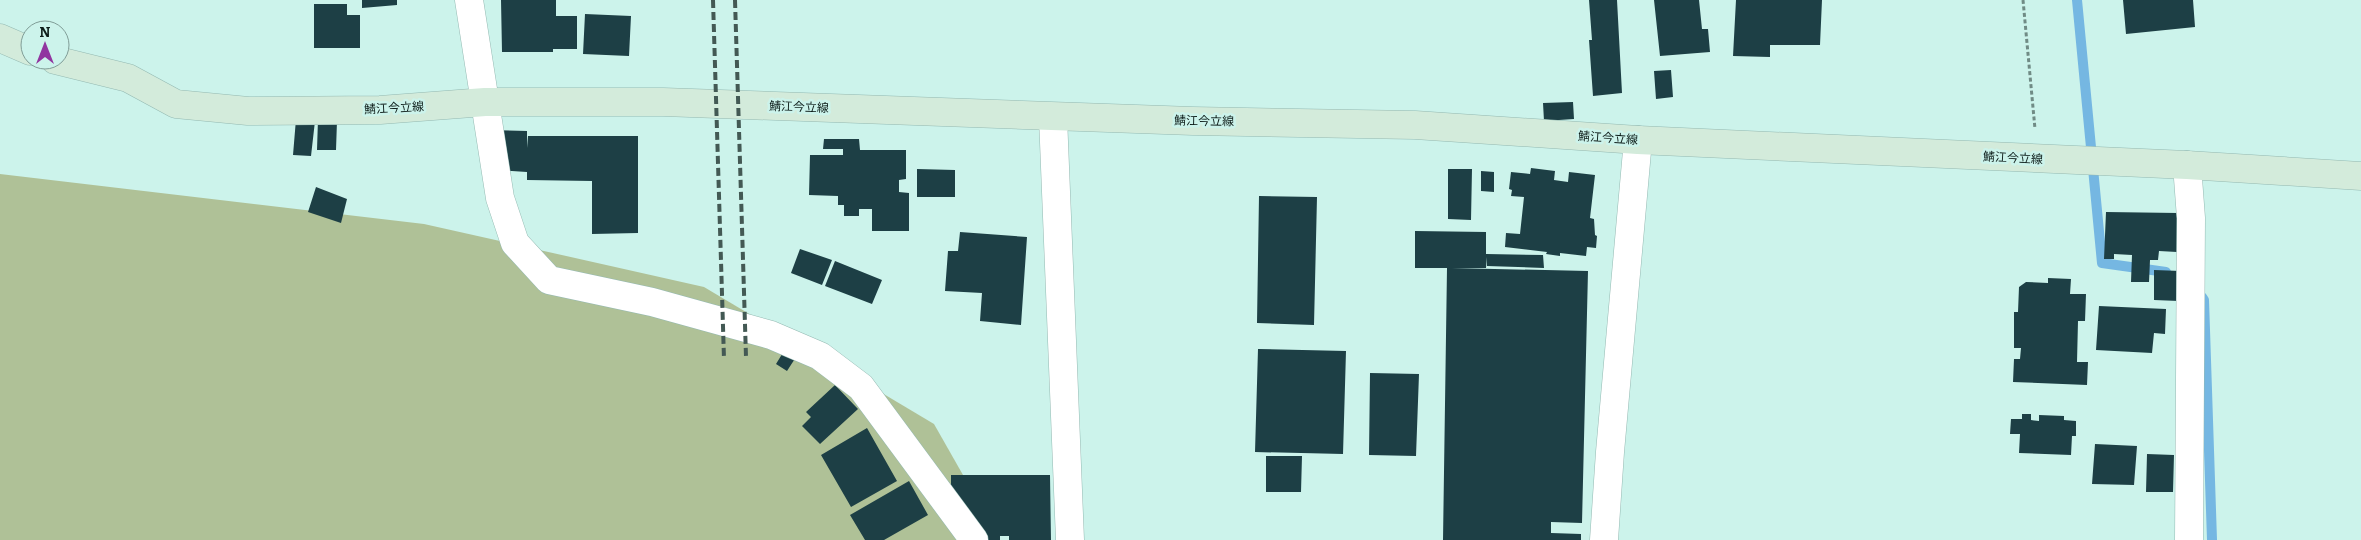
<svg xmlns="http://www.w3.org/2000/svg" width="2361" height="540" font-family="Bitter,'Noto Sans JP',serif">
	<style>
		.green { fill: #afc197 }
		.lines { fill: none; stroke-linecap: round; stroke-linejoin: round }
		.stream { stroke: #75b7e2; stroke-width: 10 }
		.building { fill: #1d3f45 }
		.minor-casing { stroke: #94b9b2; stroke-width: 29 }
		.secondary-casing { stroke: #94b9b2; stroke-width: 29 }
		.path { stroke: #708b85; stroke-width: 3; stroke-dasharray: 4 2.5; stroke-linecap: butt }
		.minor { stroke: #fff; stroke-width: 28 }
		.secondary { stroke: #d3ebdb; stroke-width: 28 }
		.rail { stroke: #435954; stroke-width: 4; stroke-dasharray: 8 4; stroke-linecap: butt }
		.labels { text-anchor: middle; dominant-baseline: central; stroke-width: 5; stroke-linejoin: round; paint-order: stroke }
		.street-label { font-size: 12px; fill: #0e1d1a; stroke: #ccf3eb }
	</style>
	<rect width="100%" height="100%" fill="#ccf3eb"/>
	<!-- green -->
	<path class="green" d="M 0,174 L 424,224 L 704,287 L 934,424 L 1000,540 L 0,540 Z"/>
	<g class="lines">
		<!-- stream -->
		<path class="stream" d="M 2077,0 L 2102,263 L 2166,272
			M 2202,297 L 2204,300 L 2212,540"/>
	</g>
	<!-- building -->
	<path class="building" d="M 362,0 L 397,0 L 397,5 L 362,8 Z
		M 501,0 L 556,0 L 556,16 L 577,16 L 577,49 L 553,49 L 553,52 L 502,52 Z
		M 1589,0 L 1617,0 L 1622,93 L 1593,96 L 1589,40 L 1592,40 Z
		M 1654,0 L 1699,0 L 1702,29 L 1708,29 L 1710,52 L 1660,56 Z
		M 1736,0 L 1822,0 L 1820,45 L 1770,45 L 1770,57 L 1733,56 Z
		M 2123,0 L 2193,0 L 2195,27 L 2126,34 Z
		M 314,4 L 347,4 L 347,15 L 360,15 L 360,48 L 314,48 Z
		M 585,14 L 631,16 L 629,56 L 583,54 Z
		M 1671,70 L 1673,97 L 1656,99 L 1654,71 Z
		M 1573,102 L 1574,119 L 1544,121 L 1543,103 Z
		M 296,119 L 315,121 L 311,156 L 293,155 Z
		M 318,119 L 337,121 L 336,150 L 317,150 Z
		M 484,130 L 527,131 L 527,148 L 528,136 L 638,136 L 638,233 L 592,234 L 592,181 L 527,180 L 527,172 L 483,169 Z
		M 824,139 L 859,139 L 860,150 L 906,150 L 906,179 L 899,180 L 899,192 L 909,193 L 909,231 L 872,231 L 872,209 L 859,209 L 859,216 L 844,216 L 844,205 L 838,205 L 838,196 L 809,195 L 810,155 L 843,155 L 843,149 L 823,149 Z
		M 1531,168 L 1555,171 L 1554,180 L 1568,182 L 1569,172 L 1595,175 L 1590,218 L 1594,219 L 1595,235 L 1597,236 L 1596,248 L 1587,247 L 1586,256 L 1560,253 L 1560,256 L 1546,254 L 1547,252 L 1505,247 L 1506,233 L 1520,234 L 1524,197 L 1511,196 L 1512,190 L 1509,189 L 1511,172 L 1530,174 Z
		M 917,169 L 955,170 L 955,197 L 917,197 Z
		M 1448,169 L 1472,169 L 1471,220 L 1448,219 Z
		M 1481,171 L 1494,172 L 1494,192 L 1481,191 Z
		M 316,187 L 347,199 L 341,223 L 308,212 Z
		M 1259,196 L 1317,197 L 1314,325 L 1257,323 Z
		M 2106,212 L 2178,213 L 2177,252 L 2159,251 L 2158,260 L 2150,260 L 2149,282 L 2131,282 L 2132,255 L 2114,254 L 2114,259 L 2104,259 Z
		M 1415,231 L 1486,232 L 1486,254 L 1543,255 L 1544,268 L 1487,266 L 1487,257 L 1486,268 L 1452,268 L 1588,271 L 1582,523 L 1551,522 L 1551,533 L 1581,534 L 1581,540 L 1443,540 L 1447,268 L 1415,268 Z
		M 960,232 L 1027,237 L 1021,325 L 980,321 L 982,293 L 945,291 L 948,251 L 958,251 Z
		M 800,249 L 832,260 L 822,285 L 791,273 Z
		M 835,261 L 882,280 L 872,304 L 825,286 Z
		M 2154,270 L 2181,271 L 2179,301 L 2154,300 Z
		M 2048,278 L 2071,279 L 2070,294 L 2086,294 L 2085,321 L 2078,321 L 2077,362 L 2088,362 L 2087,385 L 2013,382 L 2014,359 L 2020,359 L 2021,348 L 2014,348 L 2014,312 L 2018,312 L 2019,287 L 2026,282 L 2048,283 Z
		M 2099,306 L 2166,309 L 2165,334 L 2154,333 L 2152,353 L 2096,350 Z
		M 787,346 L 798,354 L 787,371 L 776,364 Z
		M 1258,349 L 1346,351 L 1343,454 L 1255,452 Z
		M 1370,373 L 1419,374 L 1416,456 L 1369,455 Z
		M 835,385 L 858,409 L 820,444 L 802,426 L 811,417 L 806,412 Z
		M 2022,414 L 2031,414 L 2031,420 L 2039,421 L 2039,415 L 2064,416 L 2064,420 L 2076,421 L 2076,436 L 2072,436 L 2071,455 L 2019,453 L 2020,434 L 2010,434 L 2011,419 L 2022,419 Z
		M 867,428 L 897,481 L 851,507 L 821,455 Z
		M 2095,444 L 2137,446 L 2134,485 L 2092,484 Z
		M 2147,454 L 2174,455 L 2173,492 L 2146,492 Z
		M 1266,456 L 1302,456 L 1301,492 L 1266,492 Z
		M 951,475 L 1050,475 L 1051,540 L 1009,540 L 1009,536 L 1000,536 L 1000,540 L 975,540 L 951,502 Z
		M 909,481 L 928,515 L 884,540 L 865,540 L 850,515 Z"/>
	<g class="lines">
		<defs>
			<path id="minor" d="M 469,0 L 500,198 L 515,243 L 549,280 L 652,302 L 771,335 L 820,356 L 861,387 L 974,540
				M 1053,117 L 1070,540
				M 2187,165 L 2191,218 L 2189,540
				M 1604,540 L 1610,452 L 1638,140"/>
			<path id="secondary" d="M 0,38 L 30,51
				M 55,60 L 128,78 L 176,104 L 248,111 L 380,110 L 485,102 L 663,102 L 1193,121 L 1415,125 L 1638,140 L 2187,165 L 2361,176"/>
		</defs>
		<!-- minor casing -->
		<use href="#minor" class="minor-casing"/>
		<!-- secondary casing -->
		<use href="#secondary" class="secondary-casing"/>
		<!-- path -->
		<path class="path" d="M 2023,0 L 2035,129"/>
		<!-- minor -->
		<use href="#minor" class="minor"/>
		<!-- secondary -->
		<use href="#secondary" class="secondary"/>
		<!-- rail -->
		<path class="rail" d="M 713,0 L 724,359
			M 735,0 L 746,357"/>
	</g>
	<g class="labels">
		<!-- street labels -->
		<g class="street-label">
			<text transform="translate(799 107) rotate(2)">鯖江今立線</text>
			<text transform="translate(394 108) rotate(-3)">鯖江今立線</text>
			<text transform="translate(1204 121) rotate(1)">鯖江今立線</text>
			<text transform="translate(1608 138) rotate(4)">鯖江今立線</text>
			<text transform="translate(2013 158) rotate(3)">鯖江今立線</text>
		</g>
	</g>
	<!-- north arrow -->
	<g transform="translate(45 45)"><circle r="24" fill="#ccf3eb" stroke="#809d97"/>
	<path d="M0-4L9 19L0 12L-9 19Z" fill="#9135a0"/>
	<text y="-8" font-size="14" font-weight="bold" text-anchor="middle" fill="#0e1d1a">N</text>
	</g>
</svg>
